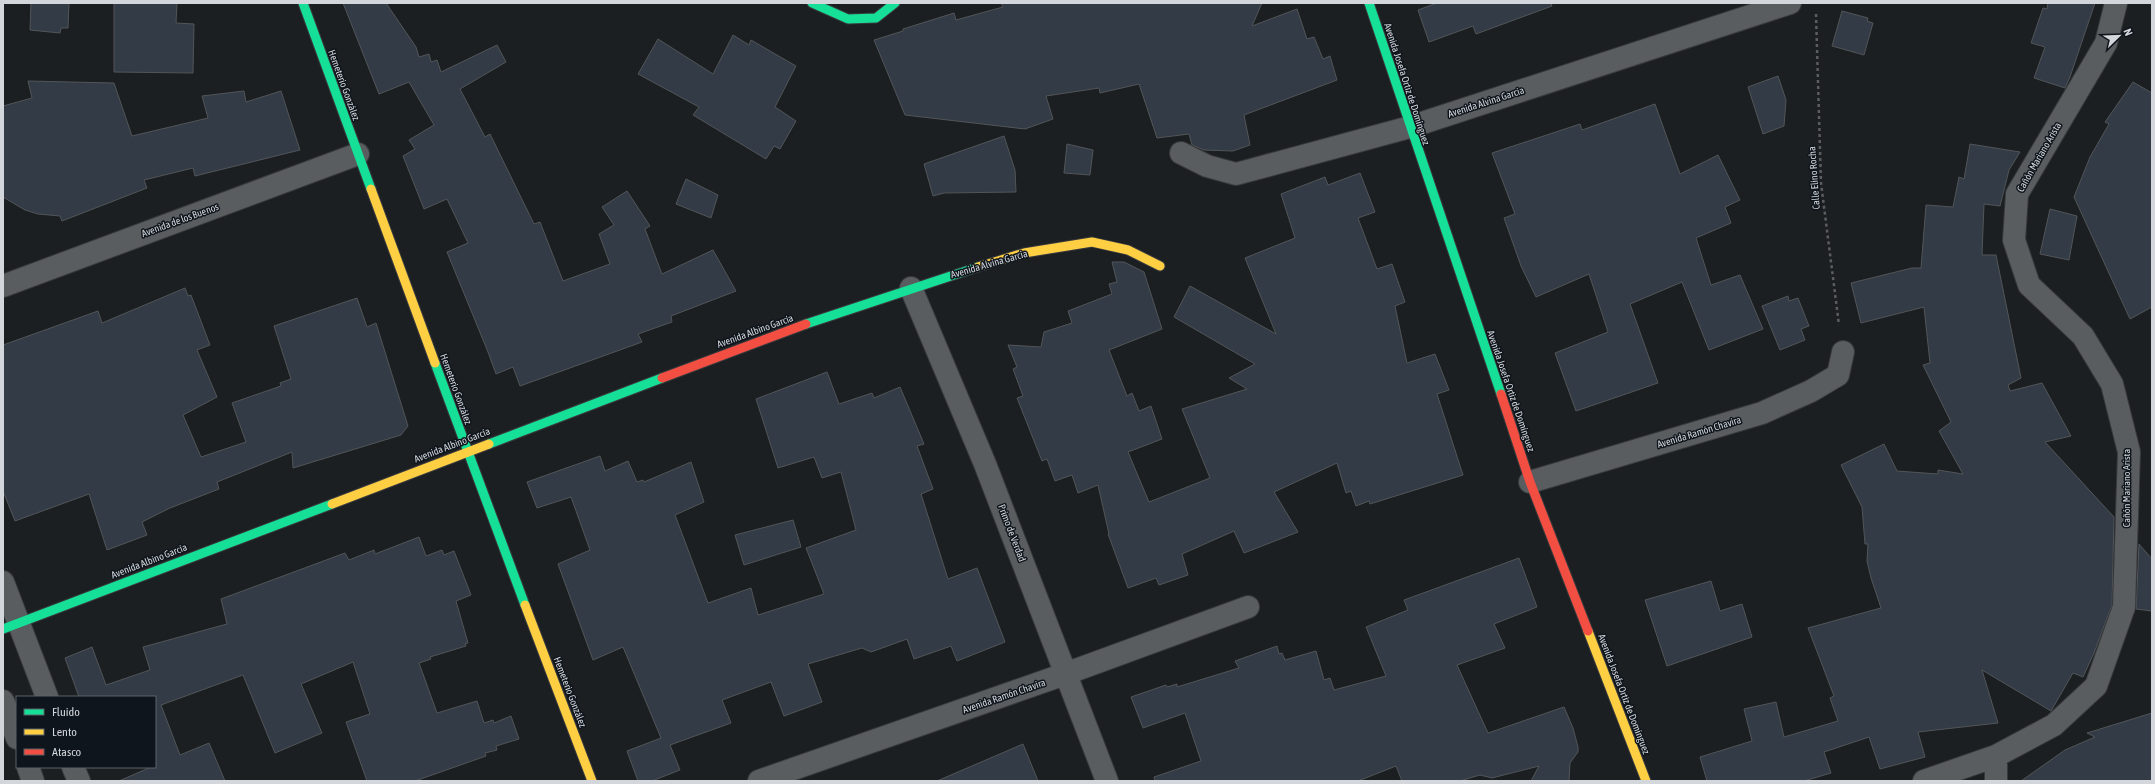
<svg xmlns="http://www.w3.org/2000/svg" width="2155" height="784" font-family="'Asap Condensed',sans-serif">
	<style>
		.building { fill: #333c46; stroke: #525558 }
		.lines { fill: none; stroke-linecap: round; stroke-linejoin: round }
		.street-casing { stroke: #383a3d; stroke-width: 24 }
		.fast-casing { stroke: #383a3d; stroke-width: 11 }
		.slow-casing { stroke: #383a3d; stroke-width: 11 }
		.jam-casing { stroke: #383a3d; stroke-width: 11 }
		.path { stroke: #5b5d60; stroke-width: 2.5; stroke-dasharray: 3 3; stroke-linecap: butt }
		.street { stroke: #5a5d60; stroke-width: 22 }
		.fast { stroke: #16e098; stroke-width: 9 }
		.slow { stroke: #ffcf43; stroke-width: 9 }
		.jam { stroke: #f24e42; stroke-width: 9 }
		.labels { text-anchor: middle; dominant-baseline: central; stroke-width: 3; stroke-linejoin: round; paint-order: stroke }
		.street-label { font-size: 10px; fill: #d3d7dc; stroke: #0f151c }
	</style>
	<rect width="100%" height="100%" fill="#1c1f22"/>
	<!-- building -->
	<path class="building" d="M 31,3 L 69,3 L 68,28 L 61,28 L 60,33 L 30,30 Z
		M 114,3 L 177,3 L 176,23 L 194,24 L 193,73 L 114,72 Z
		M 343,3 L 386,3 L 416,47 L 419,57 L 429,54 L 431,62 L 437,60 L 441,72 L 497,45 L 506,62 L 460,89 L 485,137 L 490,134 L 534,224 L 540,222 L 563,281 L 610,264 L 599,234 L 614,225 L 602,207 L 627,191 L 650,226 L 645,229 L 662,274 L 713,250 L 736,291 L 671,316 L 672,322 L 638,334 L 642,342 L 520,386 L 513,367 L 496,374 L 488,352 L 447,252 L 468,243 L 447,199 L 424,209 L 403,156 L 415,149 L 409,140 L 434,125 L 409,82 L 379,94 Z
		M 1001,3 L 1262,3 L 1252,26 L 1297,9 L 1307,39 L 1314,37 L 1323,59 L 1330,56 L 1337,80 L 1244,115 L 1250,145 L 1233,151 L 1204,150 L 1192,145 L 1189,134 L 1157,138 L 1139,84 L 1100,93 L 1099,88 L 1046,96 L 1053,119 L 1025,129 L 905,115 L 874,40 L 903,31 L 903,29 L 954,13 L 956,20 L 1003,7 Z
		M 1437,3 L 1551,3 L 1552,6 L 1476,34 L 1473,26 L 1429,42 L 1418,10 Z
		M 2048,3 L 2095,3 L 2070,77 L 2065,88 L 2034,78 L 2045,47 L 2031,43 L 2043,8 L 2047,9 Z
		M 1842,11 L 1868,18 L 1867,21 L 1873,23 L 1864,55 L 1832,46 Z
		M 733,35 L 749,45 L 751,40 L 796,66 L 775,107 L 796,121 L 780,149 L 774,146 L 766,159 L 693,115 L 699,107 L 638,74 L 658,39 L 713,74 Z
		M 1778,76 L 1786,100 L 1784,126 L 1763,134 L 1748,87 Z
		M 28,81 L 114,83 L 132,136 L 208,118 L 202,96 L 244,91 L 246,102 L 281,91 L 300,150 L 195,176 L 193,168 L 144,180 L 147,188 L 62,221 L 60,216 L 38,214 L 25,210 L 3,197 L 3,106 L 32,98 Z
		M 2133,82 L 2152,93 L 2152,307 L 2130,319 L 2074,197 L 2090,157 L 2109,124 L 2105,122 Z
		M 1655,104 L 1680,174 L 1718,155 L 1740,200 L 1725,207 L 1731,223 L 1696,238 L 1711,285 L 1740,275 L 1763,329 L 1709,350 L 1682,282 L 1630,304 L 1658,383 L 1576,411 L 1555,353 L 1608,332 L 1589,274 L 1536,297 L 1521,266 L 1504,218 L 1515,214 L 1492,153 L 1580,124 L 1582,130 Z
		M 1004,136 L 1015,170 L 1016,192 L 944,193 L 933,196 L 924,164 Z
		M 1067,144 L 1093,150 L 1090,175 L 1064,173 Z
		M 1970,144 L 2020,152 L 2009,170 L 2000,206 L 1984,204 L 1982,255 L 1996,255 L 2021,378 L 2008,385 L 2010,391 L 2042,383 L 2071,436 L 2045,442 L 2114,517 L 2112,605 L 2094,653 L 2083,677 L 2073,673 L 2051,711 L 1982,670 L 1998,723 L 1918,732 L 1925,757 L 1880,769 L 1869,737 L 1824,752 L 1831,773 L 1804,781 L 1707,781 L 1700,757 L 1752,741 L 1744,709 L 1776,702 L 1784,737 L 1838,721 L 1830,698 L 1834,696 L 1808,628 L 1881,608 L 1871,578 L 1867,561 L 1868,544 L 1865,544 L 1862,507 L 1841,465 L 1884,444 L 1897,471 L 1938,474 L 1938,470 L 1963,474 L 1939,431 L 1951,422 L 1923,365 L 1930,363 L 1924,307 L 1861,323 L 1851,283 L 1912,268 L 1921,268 L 1926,205 L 1953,207 L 1959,177 L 1964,179 Z
		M 1360,173 L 1375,212 L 1358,218 L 1377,269 L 1392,264 L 1405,302 L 1395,306 L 1407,363 L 1435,354 L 1449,390 L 1437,394 L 1463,475 L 1370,504 L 1369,501 L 1356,506 L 1351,491 L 1346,493 L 1337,463 L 1274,492 L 1298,532 L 1244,553 L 1234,531 L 1182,554 L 1188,575 L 1159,585 L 1156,578 L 1128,588 L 1108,534 L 1109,534 L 1098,485 L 1078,493 L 1072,475 L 1055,481 L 1047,459 L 1042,461 L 1017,398 L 1023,396 L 1013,369 L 1017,367 L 1008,345 L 1041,347 L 1044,332 L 1072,323 L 1068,311 L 1112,294 L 1109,284 L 1117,282 L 1112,262 L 1124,262 L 1144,272 L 1162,329 L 1109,350 L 1127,396 L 1132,393 L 1139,411 L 1151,406 L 1162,439 L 1128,452 L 1149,502 L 1210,478 L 1182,409 L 1247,389 L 1229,378 L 1255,364 L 1174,317 L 1190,286 L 1276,334 L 1245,258 L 1295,238 L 1281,194 L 1325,177 L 1328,185 Z
		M 686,179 L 718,195 L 711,218 L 676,204 Z
		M 2050,209 L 2077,216 L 2069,260 L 2040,254 Z
		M 185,288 L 188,296 L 191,295 L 210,345 L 197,350 L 217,397 L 183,415 L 201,457 L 246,442 L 232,403 L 281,386 L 280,383 L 291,379 L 274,326 L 357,298 L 367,327 L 376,323 L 408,426 L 401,435 L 293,468 L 292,452 L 217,482 L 219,489 L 170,508 L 142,522 L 147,535 L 107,550 L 89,494 L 15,521 L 3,491 L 3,345 L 98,311 L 102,323 Z
		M 1788,296 L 1789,301 L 1798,298 L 1809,326 L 1801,329 L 1805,340 L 1780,350 L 1762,306 Z
		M 827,372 L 839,404 L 872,393 L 874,398 L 900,387 L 924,444 L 917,446 L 933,489 L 921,494 L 948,579 L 977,568 L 1005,642 L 957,661 L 951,646 L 914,659 L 907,639 L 871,652 L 862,648 L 808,664 L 822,702 L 784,716 L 771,682 L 722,700 L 731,723 L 670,745 L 680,770 L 652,781 L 638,781 L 627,751 L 661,738 L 623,647 L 593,660 L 558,564 L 590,550 L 571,497 L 537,508 L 527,482 L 600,456 L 605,471 L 628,461 L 637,482 L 643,480 L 644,482 L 691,462 L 704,502 L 675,515 L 708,603 L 751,588 L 758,615 L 824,594 L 806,548 L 856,530 L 841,472 L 822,478 L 814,457 L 778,468 L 756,399 Z
		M 793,520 L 801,547 L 744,565 L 735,535 Z
		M 419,537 L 426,556 L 442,550 L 444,555 L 454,551 L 471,595 L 456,601 L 468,643 L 465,644 L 466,646 L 430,657 L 431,659 L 419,663 L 437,713 L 477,701 L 484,723 L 493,720 L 494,723 L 511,716 L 519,739 L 496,746 L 497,750 L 485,753 L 486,756 L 415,781 L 367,781 L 346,722 L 370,714 L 353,662 L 301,684 L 322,733 L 275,753 L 243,675 L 161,705 L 180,755 L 209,743 L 225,781 L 119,781 L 151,767 L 155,767 L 155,697 L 79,697 L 65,658 L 92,647 L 106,685 L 150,670 L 143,647 L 227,624 L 221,599 L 345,553 L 349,560 L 374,550 L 375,554 Z
		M 2139,544 L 2152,559 L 2152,611 L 2136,609 Z
		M 1519,558 L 1537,607 L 1494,624 L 1505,648 L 1457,665 L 1488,733 L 1564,707 L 1573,728 L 1578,747 L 1578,752 L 1570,763 L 1569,781 L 1531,781 L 1539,766 L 1492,778 L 1480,775 L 1460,781 L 1402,781 L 1396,766 L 1358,781 L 1155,781 L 1154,777 L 1201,761 L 1185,713 L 1143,728 L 1131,697 L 1166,685 L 1167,687 L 1177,684 L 1177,687 L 1239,668 L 1235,661 L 1277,646 L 1279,654 L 1282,653 L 1285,660 L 1316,651 L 1324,680 L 1330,678 L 1334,690 L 1386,676 L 1366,627 L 1408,610 L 1404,600 Z
		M 1711,581 L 1720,611 L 1742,604 L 1752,637 L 1667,666 L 1645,600 Z
		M 2152,713 L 2152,781 L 2021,781 L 2065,750 L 2095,737 L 2087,733 Z
		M 1023,744 L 1038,781 L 937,781 Z"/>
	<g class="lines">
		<defs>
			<path id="street" d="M 1181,153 L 1207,166 L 1236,174 L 1410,127 L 1790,3
				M 3,286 L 358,154
				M 911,288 L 985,464 L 1107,781
				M 1530,482 L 1762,413 L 1811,391 L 1838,375 L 1843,352
				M 3,582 L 47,697
				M 3,701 L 17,738
				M 28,767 L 33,781
				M 73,767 L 79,781
				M 759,781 L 1065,674 L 1248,607
				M 1924,781 L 1996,756 L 2054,725 L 2096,686 L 2124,607 L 2129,452 L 2112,384 L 2083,336 L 2029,285 L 2014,240 L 2017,194 L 2106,43 L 2116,3
				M 1996,781 L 1996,756"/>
			<path id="fast" d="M 303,3 L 371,189
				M 812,3 L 848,19 L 876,18 L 895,3
				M 1369,3 L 1501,394
				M 806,324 L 978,267
				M 435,363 L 525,605
				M 489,444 L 662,378
				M 3,629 L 332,504"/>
			<path id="slow" d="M 371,189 L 435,363
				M 978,267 L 1024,253 L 1092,242 L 1128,250 L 1160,266
				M 332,504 L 489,444
				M 525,605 L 592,781
				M 1588,631 L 1646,781"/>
			<path id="jam" d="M 662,378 L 806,324
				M 1501,394 L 1530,482 L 1588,631"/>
		</defs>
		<!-- street casing -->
		<use href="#street" class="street-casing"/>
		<!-- fast casing -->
		<use href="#fast" class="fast-casing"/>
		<!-- slow casing -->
		<use href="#slow" class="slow-casing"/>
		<!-- jam casing -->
		<use href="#jam" class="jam-casing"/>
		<!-- path -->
		<path class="path" d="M 1816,14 L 1821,183 L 1839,325"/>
		<!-- street -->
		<use href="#street" class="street"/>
		<!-- fast -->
		<use href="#fast" class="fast"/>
		<!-- slow -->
		<use href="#slow" class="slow"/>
		<!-- jam -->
		<use href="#jam" class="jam"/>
	</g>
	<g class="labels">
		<!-- street labels -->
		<g class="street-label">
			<text transform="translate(1407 84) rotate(72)">Avenida Josefa Ortiz de Domínguez</text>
			<text transform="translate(344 85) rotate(70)">Hemeterio González</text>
			<text transform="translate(1486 102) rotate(-18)">Avenida Alvina Garcia</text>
			<text transform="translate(2039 157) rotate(-60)">Cañón Mariano Arista</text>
			<text transform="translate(1814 178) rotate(-94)">Calle Elino Rocha</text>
			<text transform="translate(180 220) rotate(-20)">Avenida de los Buenos</text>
			<text transform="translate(989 264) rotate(-16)">Avenida Alvina Garcia</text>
			<text transform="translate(755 331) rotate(-20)">Avenida Albino García</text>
			<text transform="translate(456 389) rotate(70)">Hemeterio González</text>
			<text transform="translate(1511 391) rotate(71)">Avenida Josefa Ortiz de Domínguez</text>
			<text transform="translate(1699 432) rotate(-17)">Avenida Ramón Chavira</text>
			<text transform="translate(452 445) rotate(-21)">Avenida Albino García</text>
			<text transform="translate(2126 488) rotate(-90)">Cañón Mariano Arista</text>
			<text transform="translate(1012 533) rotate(69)">Primo de Verdad</text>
			<text transform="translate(149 561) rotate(-21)">Avenida Albino García</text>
			<text transform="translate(570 692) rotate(69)">Hemeterio González</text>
			<text transform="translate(1624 694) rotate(69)">Avenida Josefa Ortiz de Domínguez</text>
			<text transform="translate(1004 696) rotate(-19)">Avenida Ramón Chavira</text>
		</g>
	</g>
	<!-- border -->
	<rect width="2155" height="784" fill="none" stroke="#d3d7dc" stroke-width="8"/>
	<!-- legend -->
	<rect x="16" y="696" width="140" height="72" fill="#0f151c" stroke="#5d6369"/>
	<rect x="24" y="709" width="20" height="6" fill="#16e098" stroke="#5d6369"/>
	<text x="52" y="716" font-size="12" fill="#d3d7dc">Fluido</text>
	<rect x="24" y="729" width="20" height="6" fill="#ffcf43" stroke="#5d6369"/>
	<text x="52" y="736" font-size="12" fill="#d3d7dc">Lento</text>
	<rect x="24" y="749" width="20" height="6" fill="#f24e42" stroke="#5d6369"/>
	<text x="52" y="756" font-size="12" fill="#d3d7dc">Atasco</text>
	<!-- north arrow -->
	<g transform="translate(2119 36) rotate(67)" stroke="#0f151c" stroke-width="3" paint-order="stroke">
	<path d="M0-3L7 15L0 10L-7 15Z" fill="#d3d7dc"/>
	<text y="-6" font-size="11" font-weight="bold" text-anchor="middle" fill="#d3d7dc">N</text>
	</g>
</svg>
